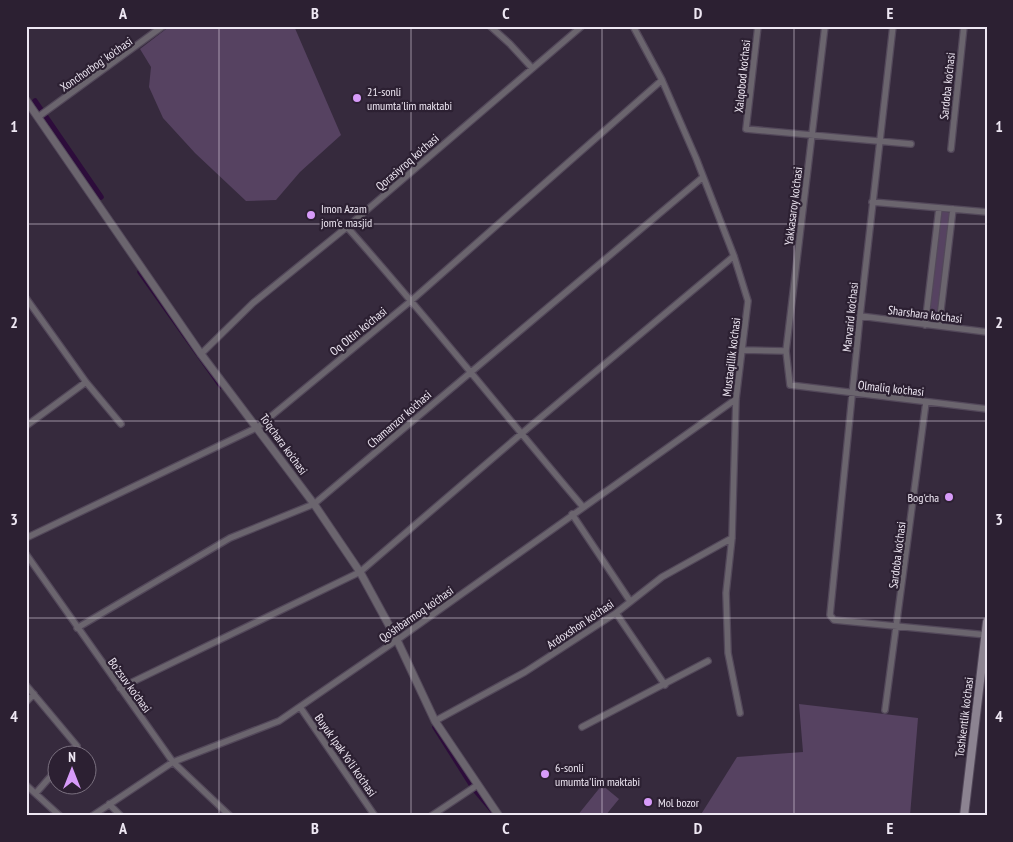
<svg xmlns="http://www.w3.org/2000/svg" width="1013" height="842" font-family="'PT Sans Narrow',sans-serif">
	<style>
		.green { fill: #564261 }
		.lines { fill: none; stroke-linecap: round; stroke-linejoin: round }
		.canal { stroke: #2d0c3b; stroke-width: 5.5 }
		.minor-casing { stroke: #53485a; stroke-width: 8 }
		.tertiary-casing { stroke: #53485a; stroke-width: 9 }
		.secondary-casing { stroke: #53485a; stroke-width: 10 }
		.minor { stroke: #6b656e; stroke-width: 5.5 }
		.tertiary { stroke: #6b656e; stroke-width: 7 }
		.secondary { stroke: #8c8391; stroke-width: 8 }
		.grid { fill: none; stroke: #eee7f3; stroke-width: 1; stroke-opacity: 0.55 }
		.poi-dot { fill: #d79bf9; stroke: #2c2032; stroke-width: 2 }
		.labels { text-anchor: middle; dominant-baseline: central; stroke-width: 4.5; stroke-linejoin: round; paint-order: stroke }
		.street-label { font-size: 12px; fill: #eee7f3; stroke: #2c2032 }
		.poi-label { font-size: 12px; fill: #eee7f3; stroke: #2c2032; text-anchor: start }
		.neatline { fill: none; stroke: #eee7f3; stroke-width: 2 }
		.grid-label { font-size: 16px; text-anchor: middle; font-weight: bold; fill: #eee7f3 }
	</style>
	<rect width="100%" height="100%" fill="#362a3d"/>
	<!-- green -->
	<path class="green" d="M 170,26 L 294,26 L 341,135 L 300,172 L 276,200 L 246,201 L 195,153 L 163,118 L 149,87 L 151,67 L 140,49 Z
		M 942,211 L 951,213 L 936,322 L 928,321 Z
		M 799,704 L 918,718 L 910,816 L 700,816 L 737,757 L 803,752 Z
		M 602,785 L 619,799 L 605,816 L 577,816 Z"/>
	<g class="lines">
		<!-- canal -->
		<path class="canal" d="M 35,101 L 101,197
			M 140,272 L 221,386
			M 435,727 L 471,784
			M 476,791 L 492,810"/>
		<defs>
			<path id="minor" d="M 490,26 L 510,44 L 532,68
				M 633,26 L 662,80 L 696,158 L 734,256 L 748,301 L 736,399 L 732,538 L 726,593 L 728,653 L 740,713
				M 758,26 L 746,129 L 911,144
				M 825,26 L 786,351 L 790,385 L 987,409
				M 893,26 L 860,316 L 830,615 L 834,620 L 987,635
				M 38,117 L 163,26
				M 951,149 L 964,26
				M 872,202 L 987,212
				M 347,227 C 428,318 504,414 583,507
				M 26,298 L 86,382 L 121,424
				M 860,316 L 987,332
				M 925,325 L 939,208
				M 939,326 L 953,209
				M 743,350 L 786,351
				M 201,354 L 253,303 L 347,227 L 582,26
				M 26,426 L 86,382
				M 572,514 L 630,601
				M 26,538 L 258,427 L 412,300 L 662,80
				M 26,554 L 173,762 L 230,816
				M 616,613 L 665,685
				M 77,628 L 230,538 L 314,504 L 703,177
				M 26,685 L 77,746 L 69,754
				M 120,688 L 360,572 L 521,434 L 734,256
				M 26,702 L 34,694
				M 300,707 L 375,816
				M 885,710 L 926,402
				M 435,721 L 525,672 L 616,613 L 662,577 L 732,538
				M 582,727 L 708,661
				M 26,785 L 60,816
				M 36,793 L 58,768
				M 109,804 L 121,816
				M 92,816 L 173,762 L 279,721 L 397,640 L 736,399
				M 431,816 L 476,786"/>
			<path id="tertiary" d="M 26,100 L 201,354 L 314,504 L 360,572 L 397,640 L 435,721 L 499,816"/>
			<path id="secondary" d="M 964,816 L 987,622"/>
		</defs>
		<!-- minor casing -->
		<use href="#minor" class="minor-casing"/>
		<!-- tertiary casing -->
		<use href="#tertiary" class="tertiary-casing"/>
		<!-- secondary casing -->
		<use href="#secondary" class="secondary-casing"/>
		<!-- minor -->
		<use href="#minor" class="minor"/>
		<!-- tertiary -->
		<use href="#tertiary" class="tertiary"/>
		<!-- secondary -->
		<use href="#secondary" class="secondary"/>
	</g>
	<!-- grid -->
	<path class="grid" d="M 219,26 L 219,816M 411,26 L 411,816M 602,26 L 602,816M 794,26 L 794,816M 26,224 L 987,224M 26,421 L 987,421M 26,618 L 987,618"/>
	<!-- markers -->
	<g class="poi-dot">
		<circle cx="357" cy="98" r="5"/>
		<circle cx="311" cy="215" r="5"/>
		<circle cx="949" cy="497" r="5"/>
		<circle cx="545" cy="774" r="5"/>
		<circle cx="648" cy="802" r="5"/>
	</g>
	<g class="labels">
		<!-- street labels -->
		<g class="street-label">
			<text transform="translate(96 64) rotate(-35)">Xonchorbog' ko'chasi</text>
			<text transform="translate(742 76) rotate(-84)">Xalqobod ko'chasi</text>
			<text transform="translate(947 86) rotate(-84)">Sardoba ko'chasi</text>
			<text transform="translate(407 162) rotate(-41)">Qorasiyroq ko'chasi</text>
			<text transform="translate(793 206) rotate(-83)">Yakkasaroy ko'chasi</text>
			<text transform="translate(925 314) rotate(7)">Sharshara ko'chasi</text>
			<text transform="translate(850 317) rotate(-84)">Marvarid ko'chasi</text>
			<text transform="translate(358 331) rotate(-39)">Oq Oltin ko'chasi</text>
			<text transform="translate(731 357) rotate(-83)">Mustaqillik ko'chasi</text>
			<text transform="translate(891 388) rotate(6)">Olmaliq ko'chasi</text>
			<text transform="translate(399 419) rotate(-41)">Chamanzor ko'chasi</text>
			<text transform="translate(284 444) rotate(54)">To'qchara ko'chasi</text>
			<text transform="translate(897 555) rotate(-83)">Sardoba ko'chasi</text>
			<text transform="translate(416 614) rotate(-35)">Qo'shbarmoq ko'chasi</text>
			<text transform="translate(580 624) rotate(-34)">Ardoxshon ko'chasi</text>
			<text transform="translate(130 685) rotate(54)">Bo'zsuv ko'chasi</text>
			<text transform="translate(964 717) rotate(-83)">Toshkentlik ko'chasi</text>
			<text transform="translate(346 755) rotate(55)">Buyuk Ipak Yo'li ko'chasi</text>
		</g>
		<!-- poi labels -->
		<g class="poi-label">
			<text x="367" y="91">21-sonli<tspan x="367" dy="14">umumta'lim maktabi</tspan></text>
			<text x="321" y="208">Imon Azam<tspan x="321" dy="14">jom'e masjid</tspan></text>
			<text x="939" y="497" text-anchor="end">Bog'cha</text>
			<text x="555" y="767">6-sonli<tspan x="555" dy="14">umumta'lim maktabi</tspan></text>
			<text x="658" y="802">Mol bozor</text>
		</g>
	</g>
	<!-- border -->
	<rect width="1013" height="842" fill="none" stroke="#2c2032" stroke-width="55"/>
	<!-- north arrow -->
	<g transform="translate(72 770)"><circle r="24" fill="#2c2032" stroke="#7a707f"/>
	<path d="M0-4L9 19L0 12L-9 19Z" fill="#d79bf9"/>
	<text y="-8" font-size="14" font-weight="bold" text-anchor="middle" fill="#eee7f3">N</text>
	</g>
	<rect x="28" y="28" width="958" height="786" class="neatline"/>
	<g class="grid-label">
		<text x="123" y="19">A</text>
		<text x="315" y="19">B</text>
		<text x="506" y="19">C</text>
		<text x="698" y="19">D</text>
		<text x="890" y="19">E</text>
		<text x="14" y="132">1</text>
		<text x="999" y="132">1</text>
		<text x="14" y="328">2</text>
		<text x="999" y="328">2</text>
		<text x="14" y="525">3</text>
		<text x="999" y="525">3</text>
		<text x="14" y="722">4</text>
		<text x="999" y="722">4</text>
		<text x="123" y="834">A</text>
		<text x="315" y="834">B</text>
		<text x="506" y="834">C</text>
		<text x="698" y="834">D</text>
		<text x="890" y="834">E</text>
	</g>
</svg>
